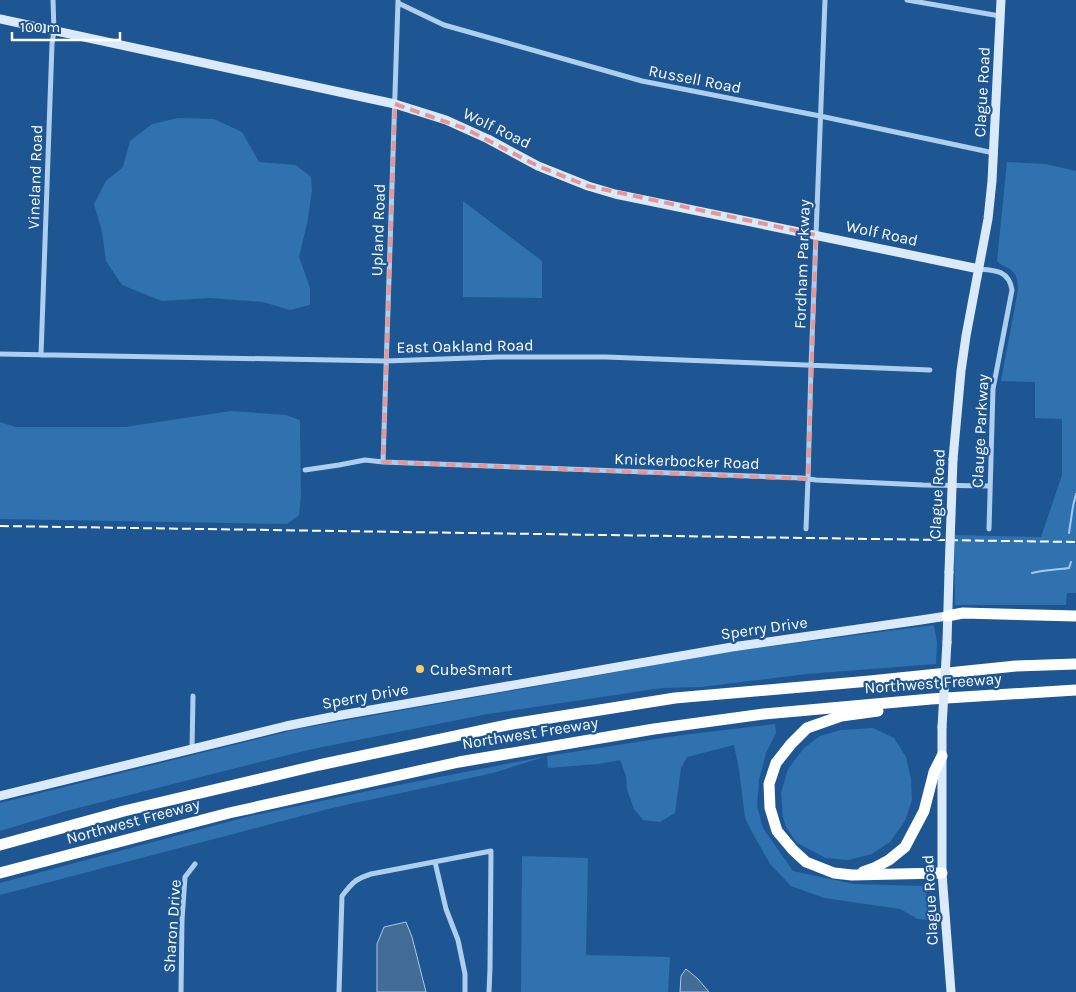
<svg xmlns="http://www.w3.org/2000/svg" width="1076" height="992" font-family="Karla,sans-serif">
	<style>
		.green { fill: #3071b0 }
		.water { fill: #426b96; stroke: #a1caf0 }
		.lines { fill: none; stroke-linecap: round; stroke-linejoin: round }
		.stream { stroke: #a1caf0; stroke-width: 2 }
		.street { stroke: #aeceee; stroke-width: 5 }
		.secondary { stroke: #dbeafa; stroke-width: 9 }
		.highway { stroke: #fff; stroke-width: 11 }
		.rail { stroke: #fff; stroke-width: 2; stroke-dasharray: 9 4; stroke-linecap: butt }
		.secondary-bridge { stroke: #dbeafa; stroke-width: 9 }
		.marked { fill: none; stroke: #ea9494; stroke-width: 4; stroke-dasharray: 10 6; stroke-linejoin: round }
		.poi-dot { fill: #fecc6c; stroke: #1d5693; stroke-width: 2 }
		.labels { text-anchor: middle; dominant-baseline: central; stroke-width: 4.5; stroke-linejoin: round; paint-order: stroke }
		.street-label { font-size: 16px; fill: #fff; stroke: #1d5693 }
		.poi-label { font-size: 16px; fill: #fff; stroke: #1d5693; text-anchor: start }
	</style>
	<rect width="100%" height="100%" fill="#1d5693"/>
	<!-- green -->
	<path class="green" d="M 178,118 L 214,119 L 242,132 L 259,162 L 296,165 L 311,177 L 312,190 L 308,219 L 299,257 L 310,288 L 310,305 L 290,310 L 263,302 L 210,298 L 162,301 L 122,285 L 106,261 L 102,231 L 94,204 L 106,181 L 123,167 L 130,141 L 152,124 Z
		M 1007,162 L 1046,164 L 1076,171 L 1076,593 L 1067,593 L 1066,605 L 955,605 L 954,535 L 1041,537 L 1062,475 L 1062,419 L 1035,418 L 1035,382 L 1001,381 L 1018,290 C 1018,280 1017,273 1008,268 C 1003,265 1000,265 997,261 Z
		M 463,201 L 542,261 L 542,298 L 463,297 Z
		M 231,411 L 286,415 L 300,420 L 301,496 L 299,515 L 287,524 L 0,519 L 0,422 L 15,427 L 125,427 Z
		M 934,625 L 937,642 L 936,664 L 806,674 L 701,687 L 662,688 L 488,714 L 308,750 L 70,810 L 0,831 L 0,803 L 298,729 L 728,652 Z
		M 775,724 L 776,733 L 766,753 L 759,780 L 757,806 L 763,828 L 793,871 L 854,884 L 926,886 L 927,909 L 929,920 L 918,919 L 900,909 L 824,898 L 791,886 L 770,864 L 752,832 L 745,818 L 739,770 L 734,745 L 687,757 L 681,768 L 675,813 L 660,822 L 643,820 L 634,809 L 627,790 L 626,776 L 620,760 L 598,764 L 548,768 L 547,756 L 493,773 L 332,808 L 0,895 L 0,883 L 250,816 L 368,791 L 547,756 L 675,736 Z
		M 873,728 L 894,738 L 906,757 L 911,779 L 912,800 L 905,821 L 890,842 L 872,854 L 848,860 L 826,858 L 797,843 L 786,827 L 783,817 L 781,793 L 788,769 L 804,748 L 820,736 L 841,730 Z
		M 522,856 L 588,858 L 586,955 L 670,957 L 668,992 L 521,992 Z"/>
	<!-- water -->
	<path class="water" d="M 406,922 L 412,937 L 426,992 L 377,992 L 377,944 L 384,927 Z
		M 686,969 L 698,979 L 709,992 L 680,992 L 681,976 Z"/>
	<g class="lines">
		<!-- stream -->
		<path class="stream" d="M 1069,533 L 1073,506 L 1076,494
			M 1032,573 C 1045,569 1057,570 1069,568 L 1071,562"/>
		<!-- street -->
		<path class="street" d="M 907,0 L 1000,16
			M 398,3 L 444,25 L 642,81 L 820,116 L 994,153
			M 979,269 C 994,270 1009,270 1012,290 L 993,389 L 989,529
			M 0,354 L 386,361 L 498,357 L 606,357 L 930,370
			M 41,355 L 52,44 L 54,31 L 53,0
			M 383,462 L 398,1
			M 305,470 L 339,465 L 365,460 L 383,462 L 802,478 L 816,480 L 923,485 L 990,486
			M 806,529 L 808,479 L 811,366 L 825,0
			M 192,749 L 193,696
			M 435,862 L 446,909 L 458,940 L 465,974 L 465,992
			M 181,992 L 182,920 L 185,877 L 195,864
			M 339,992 L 342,896 C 352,883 355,879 371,874 L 491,851 L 490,968 L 489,992"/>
		<!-- secondary -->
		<path class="secondary" d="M 0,19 L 395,104 L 446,120 L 488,139 L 538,166 L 588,186 L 615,194 L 979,269
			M 953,459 L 961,371 L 966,336 L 988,219 L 992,181 L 1001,0
			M 947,642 L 949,572
			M 942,727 L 942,873 L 951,992
			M 0,796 L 286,726 L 336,716 L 732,647 L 921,620 L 947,616"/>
		<!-- highway -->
		<path class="highway" d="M 947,616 L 963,613 L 1076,616
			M 878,711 L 841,716 L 807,728 L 791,744 L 776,763 L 769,784 L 770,808 L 777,831 L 793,850 L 806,862 L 834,873 L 852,875 L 942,873
			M 0,845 L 124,811 L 319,765 L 512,724 L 675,698 L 870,681 L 1016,666 L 1076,664
			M 863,872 L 874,868 L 889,860 L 905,847 L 924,811 L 934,772 L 942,756
			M 0,873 L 229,813 L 459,762 L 654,729 L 764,714 L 931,699 L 1076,690"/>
		<!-- rail -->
		<path class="rail" d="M 0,526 L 1076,542"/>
		<!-- secondary-bridge -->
		<path class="secondary-bridge" d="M 949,572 L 953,459
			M 942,727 L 947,642"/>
	</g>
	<!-- marked area -->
	<path class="marked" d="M 395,104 L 464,128 L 538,166 L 588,186 L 816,235 L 808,479 L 383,462 Z"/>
	<!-- markers -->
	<circle class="poi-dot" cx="420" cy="669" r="5"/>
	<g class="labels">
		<!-- street labels -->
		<g class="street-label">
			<text transform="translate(695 79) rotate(11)">Russell Road</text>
			<text transform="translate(982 92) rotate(-87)">Clague Road</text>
			<text transform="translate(497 128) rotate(26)">Wolf Road</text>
			<text transform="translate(35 177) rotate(-88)">Vineland Road</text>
			<text transform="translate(378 230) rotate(-88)">Upland Road</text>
			<text transform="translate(882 233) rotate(12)">Wolf Road</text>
			<text transform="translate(802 264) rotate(-88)">Fordham Parkway</text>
			<text transform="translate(465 346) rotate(-1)">East Oakland Road</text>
			<text transform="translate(980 431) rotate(-87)">Clauge Parkway</text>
			<text transform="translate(687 461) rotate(2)">Knickerbocker Road</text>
			<text transform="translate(937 494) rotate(-87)">Clague Road</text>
			<text transform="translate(764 628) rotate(-8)">Sperry Drive</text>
			<text transform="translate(933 683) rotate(-4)">Northwest Freeway</text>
			<text transform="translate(365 696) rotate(-10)">Sperry Drive</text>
			<text transform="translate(530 733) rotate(-9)">Northwest Freeway</text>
			<text transform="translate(133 821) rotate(-15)">Northwest Freeway</text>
			<text transform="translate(930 900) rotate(-93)">Clague Road</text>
			<text transform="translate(172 926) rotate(-86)">Sharon Drive</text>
		</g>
		<!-- poi labels -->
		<g class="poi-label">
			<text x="430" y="669">CubeSmart</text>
		</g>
	</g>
	<!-- scale -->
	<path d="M12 32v8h108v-8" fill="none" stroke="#ffffff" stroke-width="2.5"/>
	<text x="20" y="32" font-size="15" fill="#ffffff" stroke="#1d5693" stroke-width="4" paint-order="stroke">100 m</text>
</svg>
